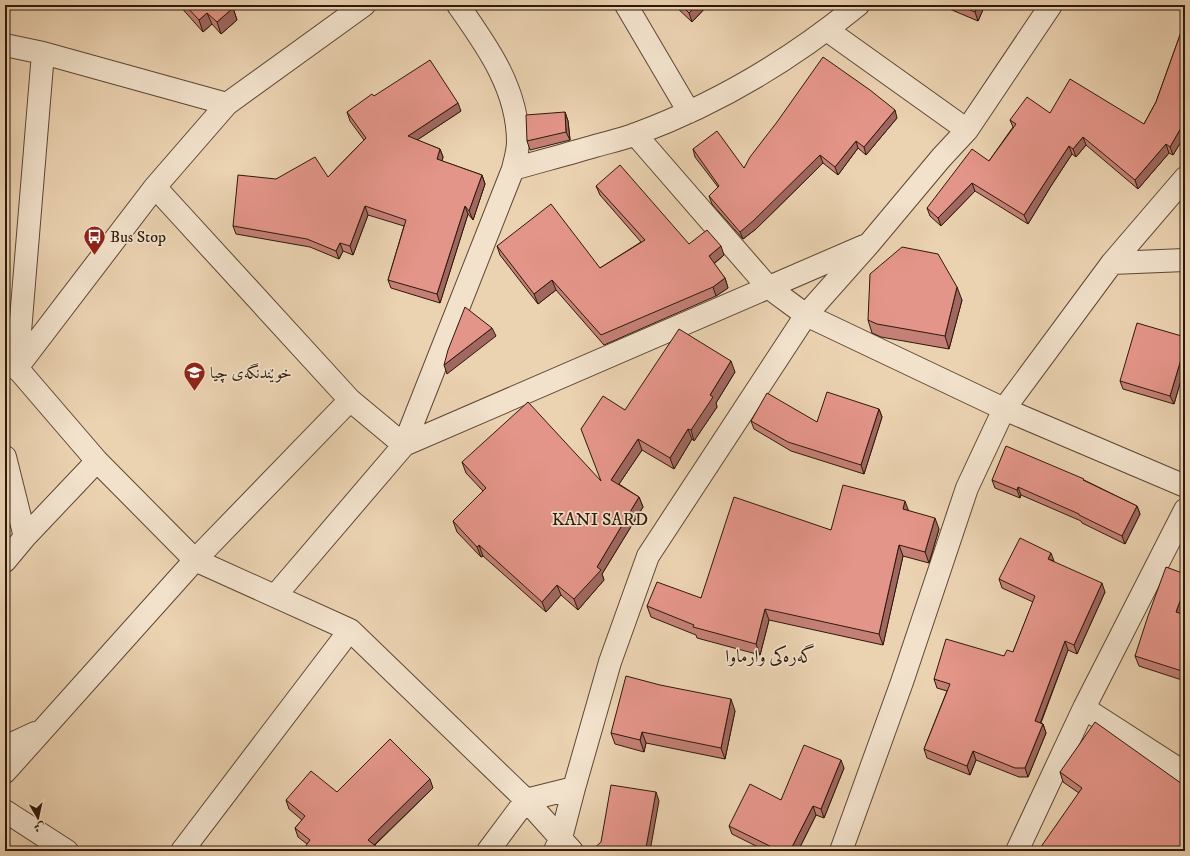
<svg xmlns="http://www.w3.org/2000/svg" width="1190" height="856" font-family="'IM FELL DW Pica',Amiri,serif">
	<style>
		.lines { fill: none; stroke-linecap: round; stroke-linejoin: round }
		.street-casing { stroke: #5d4734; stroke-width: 24 }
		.street { stroke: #f2e2cc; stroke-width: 22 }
		.wall { fill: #c48076; stroke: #2e190a }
		.shaded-wall { fill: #a06860; stroke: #2e190a }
		.building { fill: #e49589; stroke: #2e190a }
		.labels { text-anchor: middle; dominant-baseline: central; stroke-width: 3.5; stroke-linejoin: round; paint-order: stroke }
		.poi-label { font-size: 16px; fill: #2e190a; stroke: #f2e2cc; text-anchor: start }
		.quarter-label { font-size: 18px; fill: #2e190a; stroke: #f2e2cc }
	</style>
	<rect width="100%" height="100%" fill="#ebd2b1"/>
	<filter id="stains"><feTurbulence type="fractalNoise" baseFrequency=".005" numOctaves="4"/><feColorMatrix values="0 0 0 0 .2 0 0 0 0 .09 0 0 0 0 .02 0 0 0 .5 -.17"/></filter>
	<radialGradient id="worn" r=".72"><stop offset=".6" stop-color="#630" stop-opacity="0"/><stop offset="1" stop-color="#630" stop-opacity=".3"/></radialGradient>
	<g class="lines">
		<defs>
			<path id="street" d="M 626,5 L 689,112
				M 827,30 L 967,130
				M 5,45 L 43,53 L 227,104
				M 43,53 L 17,368 L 97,461 L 195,560 L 350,630 L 526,800 L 572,851
				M 635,134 L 768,287 L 806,315 L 1004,409 L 1185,486
				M 513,169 C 541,161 568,154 595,146 C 609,142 623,139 636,134 C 717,104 791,60 858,5
				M 155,187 L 350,400 L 404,445
				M 1112,263 L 1185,260
				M 16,369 L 155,187 L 227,104 L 364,5
				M 404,445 L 864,246
				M 5,457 L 25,537
				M 1185,510 L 1084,708 L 1185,773
				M 5,561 L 25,537 L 97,461
				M 275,596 L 404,445 L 513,169 C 515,160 518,151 518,142 C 518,89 487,46 458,5
				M 5,747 L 35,733
				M 5,772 L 195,560 L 350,400
				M 5,811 L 67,851
				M 556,848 L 561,838 L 574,788 L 610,662 L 648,556 L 806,315 L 869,244 L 941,158 L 967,130 L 1051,5
				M 182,851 L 350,630
				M 488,851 L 526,800 L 574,788
				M 841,851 L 902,682 L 967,488 L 1004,409 L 1112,263 L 1185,178
				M 1017,851 L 1084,708"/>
		</defs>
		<!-- street casing -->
		<use href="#street" class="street-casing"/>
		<!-- street -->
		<use href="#street" class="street"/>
	</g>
	<!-- wall -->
	<path class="wall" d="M 179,5 L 230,5 L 233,8 L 237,20 L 221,34 L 212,24 L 203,32 Z
		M 674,5 L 708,5 L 692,22 Z
		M 940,5 L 985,5 L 978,21 Z
		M 1170,5 L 1185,5 L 1185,12 Z
		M 1185,21 L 1185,135 L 1173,155 L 1169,153 L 1138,189 L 1086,145 L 1076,157 L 1072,154 L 1051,186 L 1028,224 L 975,191 L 941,226 L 930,216 L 927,208 L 989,161 L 1013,127 L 1010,120 L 1050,113 L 1144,124 L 1156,102 Z
		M 374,96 L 461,111 L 417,140 L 440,149 L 443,157 L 442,161 L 482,175 L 485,184 L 473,220 L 468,214 L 440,303 L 391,288 L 388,280 L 404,226 L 368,215 L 353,255 L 343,251 L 339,259 L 310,247 L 236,234 L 233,226 L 276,179 L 328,177 L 364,140 L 350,121 L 347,112 Z
		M 565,112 L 568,121 L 570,140 L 530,150 L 527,141 Z
		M 897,118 L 866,155 L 858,148 L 838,175 L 823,163 L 756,229 L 743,239 L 712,204 L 709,196 L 718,187 L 695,157 L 693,149 L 744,168 Z
		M 596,186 L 689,244 L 724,255 L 714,264 L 725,278 L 728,288 L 716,296 L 604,345 L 556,290 L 538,304 L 500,255 L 497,246 L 600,268 L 641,242 L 600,195 Z
		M 962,300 L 949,349 L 881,337 L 872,333 L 868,320 Z
		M 1185,337 L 1185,366 L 1174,404 L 1123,389 L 1120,381 Z
		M 735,372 L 716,403 L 717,407 L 694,441 L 692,439 L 674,469 L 642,450 L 619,484 L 639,497 L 643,507 L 602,574 L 604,580 L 578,610 L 561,595 L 546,612 L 483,556 L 481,557 L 457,532 L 453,521 L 483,491 L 466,473 L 462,462 L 601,481 L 625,410 Z
		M 879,409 L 882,417 L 864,474 L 791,451 L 754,429 L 751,421 L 817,422 Z
		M 992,480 L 1084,480 L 1137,506 L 1140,514 L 1125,544 L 1082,523 L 1081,521 L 1021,495 L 1020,498 L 995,488 Z
		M 908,510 L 939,529 L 929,563 L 903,556 L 883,645 L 769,620 L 760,655 L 697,638 L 696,635 L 651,617 L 647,606 L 701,598 L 831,530 Z
		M 1054,562 L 1105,592 L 1077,654 L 1068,650 L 1041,723 L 1043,724 L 1046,733 L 1028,777 L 1019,777 L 976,760 L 970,775 L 927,758 L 924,749 L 947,691 L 937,688 L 934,679 L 1004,656 L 1013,652 L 1033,602 L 1002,588 L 999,579 Z
		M 1185,574 L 1185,609 L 1183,614 L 1185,615 L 1185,681 L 1139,666 L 1135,656 Z
		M 735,711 L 725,759 L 646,743 L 644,752 L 615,744 L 611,733 Z
		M 844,768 L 824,818 L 816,815 L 798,851 L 766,851 L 732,834 L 729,826 Z
		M 1060,772 L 1185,786 L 1079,793 L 1063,782 Z
		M 433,788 L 375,845 L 307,844 L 298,837 L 295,828 L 302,820 L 289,809 L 286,800 L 337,792 Z"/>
	<!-- shaded-wall -->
	<path class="shaded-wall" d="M 697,5 L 708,5 L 692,22 L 689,13 Z
		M 978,5 L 985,5 L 978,21 L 975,12 Z
		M 233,8 L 237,20 L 221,34 L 217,22 Z
		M 207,13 L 212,24 L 203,32 L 199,20 Z
		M 458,103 L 461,111 L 411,144 L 408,136 Z
		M 895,110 L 897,118 L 866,155 L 864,147 Z
		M 565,112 L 568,121 L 570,140 L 566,132 Z
		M 1185,121 L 1185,135 L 1173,155 L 1170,147 Z
		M 1083,137 L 1086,145 L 1076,157 L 1073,149 Z
		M 856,141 L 858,148 L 838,175 L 835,167 Z
		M 1166,144 L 1169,153 L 1138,189 L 1135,180 Z
		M 1069,146 L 1072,154 L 1051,186 L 1028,224 L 1024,215 L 1048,178 Z
		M 440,149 L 443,157 L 440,168 L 437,159 Z
		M 820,155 L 823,163 L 756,229 L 743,239 L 740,232 Z
		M 482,175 L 485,184 L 473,220 L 469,211 Z
		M 972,183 L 975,191 L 941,226 L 938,218 Z
		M 365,206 L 368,215 L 353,255 L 350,246 Z
		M 465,206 L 468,214 L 440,303 L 437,294 Z
		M 340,243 L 343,251 L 339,259 L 336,251 Z
		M 721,246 L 724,255 L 712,265 L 709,256 Z
		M 725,278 L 728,288 L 716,296 L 713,287 Z
		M 552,280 L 556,290 L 538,304 L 534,294 Z
		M 957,287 L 962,300 L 949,349 L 945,336 Z
		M 492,328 L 496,336 L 447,374 L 444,365 Z
		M 1185,346 L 1185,366 L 1174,404 L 1170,396 Z
		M 731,361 L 735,372 L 716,403 L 717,407 L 694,441 L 691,430 L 710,395 Z
		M 879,409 L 882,417 L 864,474 L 861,465 Z
		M 688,429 L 692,439 L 674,469 L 670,458 Z
		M 638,439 L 642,450 L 615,490 L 611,480 Z
		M 1018,487 L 1021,495 L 1020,498 L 1017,490 Z
		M 639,497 L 643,507 L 602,574 L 604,580 L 578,610 L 574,599 L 597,567 Z
		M 905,501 L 909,512 L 903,509 Z
		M 1137,506 L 1140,514 L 1125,544 L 1122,536 Z
		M 935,518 L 939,529 L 929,563 L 925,552 Z
		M 479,545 L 483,556 L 481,557 L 477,547 Z
		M 899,545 L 903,556 L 883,645 L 879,634 Z
		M 1051,553 L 1054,561 L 1048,559 Z
		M 1102,583 L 1105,592 L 1077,654 L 1074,645 Z
		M 557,585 L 561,595 L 546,612 L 542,602 Z
		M 1185,588 L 1185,609 L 1180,623 L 1176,612 Z
		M 765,609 L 769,620 L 760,655 L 756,644 Z
		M 1065,641 L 1068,650 L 1038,729 L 1035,721 Z
		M 731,699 L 735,711 L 725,759 L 721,748 Z
		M 1043,724 L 1046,733 L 1028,777 L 1025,768 Z
		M 642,732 L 646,743 L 644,752 L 640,740 Z
		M 973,751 L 976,760 L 970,775 L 967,766 Z
		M 841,760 L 844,768 L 824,818 L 821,809 Z
		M 430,779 L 433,788 L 371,848 L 368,840 Z
		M 656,792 L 659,801 L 650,851 L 643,851 Z
		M 813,806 L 816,815 L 798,851 L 790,851 Z"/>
	<!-- building -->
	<path class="building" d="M 185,5 L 230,5 L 233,8 L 217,22 L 207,13 L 199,20 Z
		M 681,5 L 697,5 L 689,13 Z
		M 958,5 L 978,5 L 975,12 Z
		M 1185,21 L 1185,121 L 1170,147 L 1166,144 L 1135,180 L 1083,137 L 1073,149 L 1069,146 L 1048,178 L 1024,215 L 972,183 L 938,218 L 927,208 L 972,149 L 989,161 L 1016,124 L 1010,120 L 1027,97 L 1050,113 L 1070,79 L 1144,124 L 1156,102 Z
		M 823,57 L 870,90 L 895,110 L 864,147 L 856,141 L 835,167 L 820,155 L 753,221 L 740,232 L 709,196 L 719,186 L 693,149 L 717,131 L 744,168 L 750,157 L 777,122 Z
		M 430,60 L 458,103 L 408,136 L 440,149 L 437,159 L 482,175 L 469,211 L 465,206 L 437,294 L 388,280 L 406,220 L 365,206 L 350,246 L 340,243 L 336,251 L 307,239 L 233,226 L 238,175 L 276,179 L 315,157 L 328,177 L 366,138 L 347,112 L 372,94 L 374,96 Z
		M 565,112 L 566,132 L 527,141 L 526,115 Z
		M 620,165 L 689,244 L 707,230 L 721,246 L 709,256 L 725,278 L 713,287 L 601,335 L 552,280 L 534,294 L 497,246 L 551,204 L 600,268 L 645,240 L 596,186 Z
		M 902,247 L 938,254 L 957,287 L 945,336 L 877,324 L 868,320 L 870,274 Z
		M 465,307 L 492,328 L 444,365 L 448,350 Z
		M 1137,323 L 1185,337 L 1185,346 L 1170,396 L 1120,381 Z
		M 679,329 L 731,361 L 710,395 L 713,397 L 691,430 L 688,429 L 670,458 L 638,439 L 611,480 L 639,497 L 597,567 L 601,570 L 574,599 L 557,585 L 542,602 L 479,545 L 477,547 L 453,521 L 486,488 L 462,462 L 528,402 L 601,481 L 581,429 L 603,396 L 625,410 Z
		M 827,392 L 879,409 L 861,465 L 788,442 L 751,421 L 767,393 L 817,422 Z
		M 1006,446 L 1084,479 L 1083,480 L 1137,506 L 1122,536 L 1079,515 L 1079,514 L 1018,487 L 1017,490 L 992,480 Z
		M 843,485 L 905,501 L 903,509 L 935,518 L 925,552 L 899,545 L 879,634 L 765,609 L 756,644 L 693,627 L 694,625 L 647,606 L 657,582 L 701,598 L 734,497 L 831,530 Z
		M 1020,538 L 1051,553 L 1048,559 L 1102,583 L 1074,645 L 1065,641 L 1035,721 L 1043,724 L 1025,768 L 1015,768 L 973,751 L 967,766 L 924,749 L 950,684 L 934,679 L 946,639 L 1004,656 L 1007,650 L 1013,652 L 1035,596 L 999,579 Z
		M 1166,567 L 1185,574 L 1185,588 L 1176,612 L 1185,615 L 1185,672 L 1135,656 L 1148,616 Z
		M 626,676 L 660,685 L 731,699 L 721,748 L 642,732 L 640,740 L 611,733 Z
		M 1095,722 L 1185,786 L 1185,851 L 1038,851 L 1082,788 L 1060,772 Z
		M 390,739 L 430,779 L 368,840 L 382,851 L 302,851 L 310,840 L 295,828 L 305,816 L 286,800 L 311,771 L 337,792 Z
		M 804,745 L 841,760 L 821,809 L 813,806 L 790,851 L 780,851 L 729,826 L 750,784 L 781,800 Z
		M 611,785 L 656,792 L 646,848 L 643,851 L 591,851 L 601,842 Z"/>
	<!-- icons -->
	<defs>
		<symbol id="bus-pin" viewBox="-11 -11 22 30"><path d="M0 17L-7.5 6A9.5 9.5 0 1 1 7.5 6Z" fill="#8f2418" stroke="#f2e2cc"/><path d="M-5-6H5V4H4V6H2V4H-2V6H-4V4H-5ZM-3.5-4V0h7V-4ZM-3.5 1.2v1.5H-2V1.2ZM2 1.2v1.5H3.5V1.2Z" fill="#fff"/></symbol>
		<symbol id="school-pin" viewBox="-11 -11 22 30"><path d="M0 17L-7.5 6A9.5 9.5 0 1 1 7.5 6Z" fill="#8f2418" stroke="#f2e2cc"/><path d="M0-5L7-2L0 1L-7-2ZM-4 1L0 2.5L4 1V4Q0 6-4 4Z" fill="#fff"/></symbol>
	</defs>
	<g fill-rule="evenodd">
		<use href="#bus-pin" x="82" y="224" width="25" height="34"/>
		<use href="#school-pin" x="182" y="360" width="25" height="34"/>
	</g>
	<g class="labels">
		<!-- poi labels -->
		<g class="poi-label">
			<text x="110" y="237">Bus Stop</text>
			<text x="210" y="373">خوێندنگەی چیا</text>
		</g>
		<!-- quarter labels -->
		<g class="quarter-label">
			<text x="600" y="520">KANI SARD</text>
			<text x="770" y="657">گەرەکی وارماوا</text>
		</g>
	</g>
	<!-- margin -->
	<rect width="1190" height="856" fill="none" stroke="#ebd2b1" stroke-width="20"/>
	<rect x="6" y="6" width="1178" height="844" fill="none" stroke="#2e190a" stroke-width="2"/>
	<rect x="10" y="10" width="1170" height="836" fill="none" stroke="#2e190a"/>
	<!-- north arrow -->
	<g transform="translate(38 818) rotate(171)" stroke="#f2e2cc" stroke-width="3" paint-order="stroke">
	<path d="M0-3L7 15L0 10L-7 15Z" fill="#2e190a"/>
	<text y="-6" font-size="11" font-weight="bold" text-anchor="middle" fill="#2e190a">ش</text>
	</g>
	<rect width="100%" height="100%" filter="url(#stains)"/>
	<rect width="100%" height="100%" fill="url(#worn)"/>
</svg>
